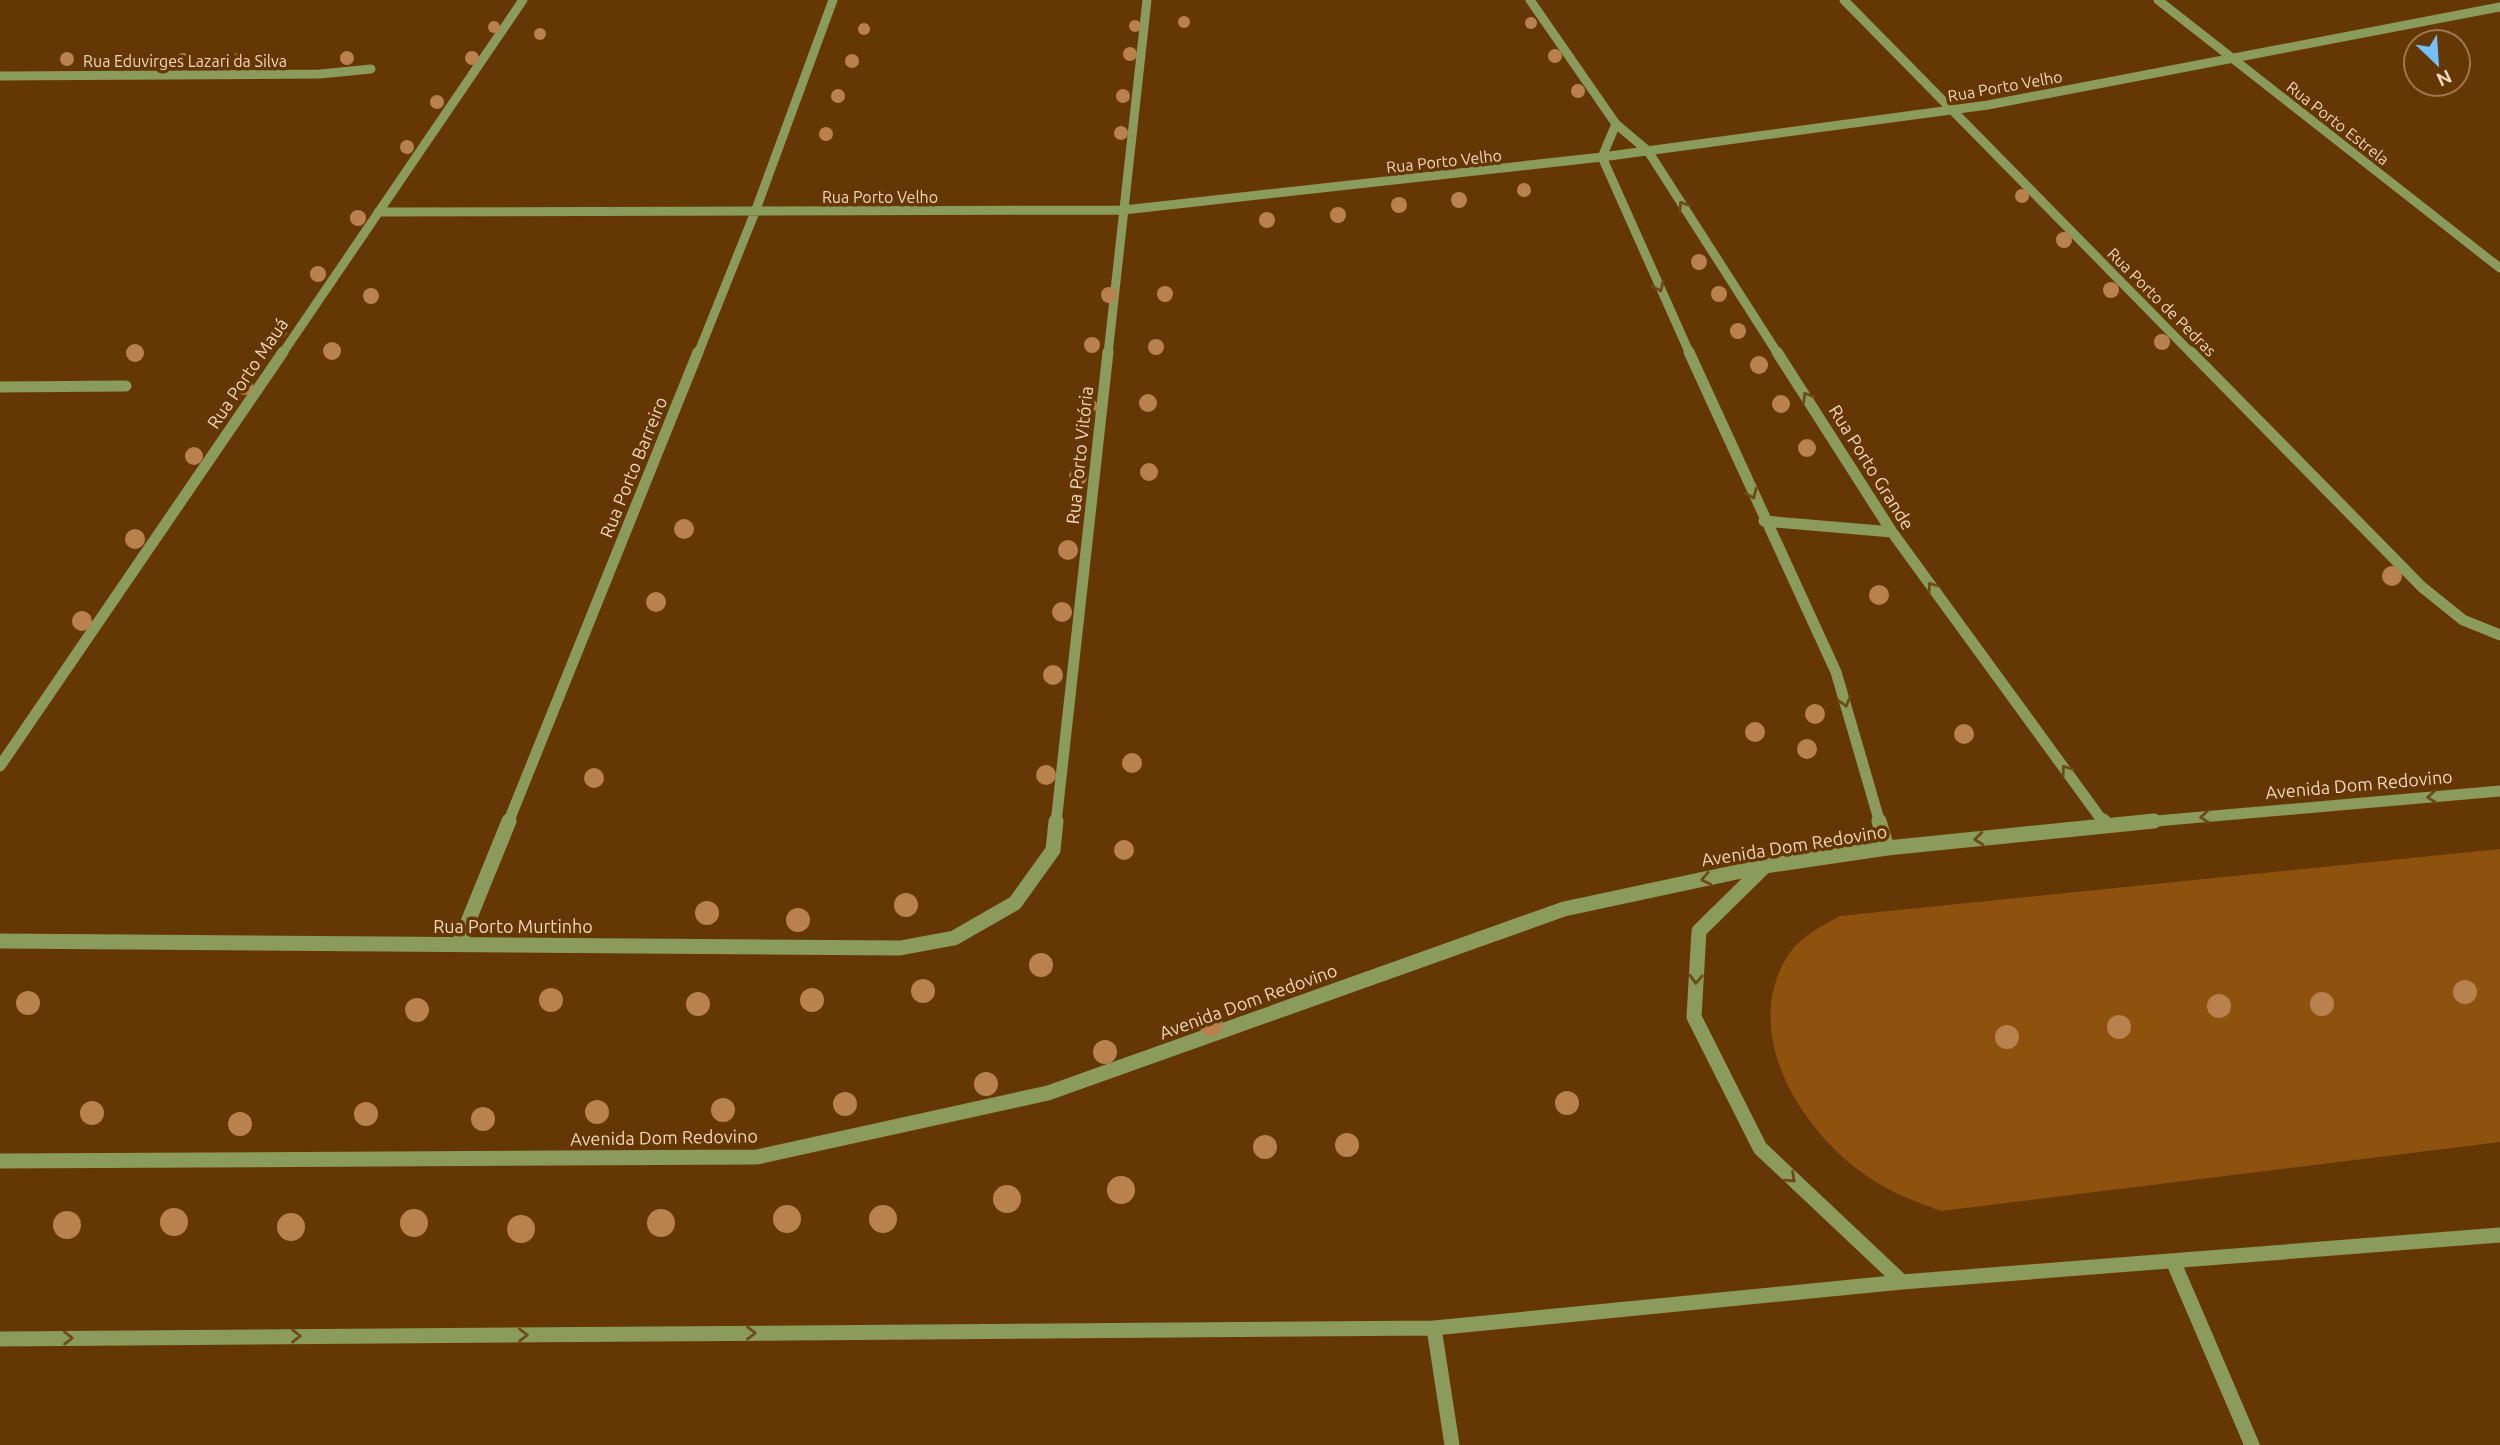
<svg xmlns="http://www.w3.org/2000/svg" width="2500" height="1445" font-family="Ubuntu,sans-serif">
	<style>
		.green { fill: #8f520e }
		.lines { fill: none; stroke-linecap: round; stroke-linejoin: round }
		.minor-far2 { stroke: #8a9b5b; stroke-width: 9 }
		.minor-far1 { stroke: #8a9b5b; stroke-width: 11 }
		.minor { stroke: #8a9b5b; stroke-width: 15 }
		.tree { fill: #b9814d }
		.oneway { stroke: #6c4b16 }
		.labels { text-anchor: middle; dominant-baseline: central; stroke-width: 7; stroke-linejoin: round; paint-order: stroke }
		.far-street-label { font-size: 16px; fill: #f2d6bf; stroke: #653705 }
		.street-label { font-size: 18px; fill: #f2d6bf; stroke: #653705 }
	</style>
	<rect width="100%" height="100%" fill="#653705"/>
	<!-- green -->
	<path class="green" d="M 2500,849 L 2500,1142 L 1941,1211 C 1914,1201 1887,1191 1864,1174 C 1799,1128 1739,1030 1789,954 C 1801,936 1822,926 1840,916 Z"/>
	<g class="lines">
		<!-- minor-far2 -->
		<path class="minor-far2" d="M 1530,0 L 1616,124 L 1648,151 L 1778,354
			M 1844,0 L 2192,354
			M 2158,0 L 2500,268
			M 0,76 L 320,74 L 371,69
			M 1616,124 L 1602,157 L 1690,354
			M 378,212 L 1124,210 L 1602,157 L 1988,105 L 2500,7
			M 282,354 L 523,0
			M 698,354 L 755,212 L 833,0
			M 1108,354 L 1147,0"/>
		<!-- minor-far1 -->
		<path class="minor-far1" d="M 1689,352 L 1836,672 L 1880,823
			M 1777,352 L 1892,532 L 2104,823
			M 2191,352 L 2422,587 L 2463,620 L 2500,635
			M 0,387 L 126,386
			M 1764,521 L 1892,532
			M 0,766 L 283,352
			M 508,823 L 698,352
			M 1056,823 L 1108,352
			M 2133,823 L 2500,791"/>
		<!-- minor -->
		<path class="minor" d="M 1879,821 L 1887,848
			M 2103,821 L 2106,825
			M 1765,866 L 1699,931 L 1694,1017 L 1760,1148 L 1902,1282
			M 0,941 L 900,948 L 954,938 L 1015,903 L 1053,850 L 1056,821
			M 459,944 L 509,821
			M 0,1161 L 757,1157 L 1048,1093 L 1564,909 L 1765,866 L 1887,848 L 2154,821
			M 2173,1261 L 2252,1445
			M 1434,1328 L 1452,1445
			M 0,1339 L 1434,1328 L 1902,1282 L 2500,1235"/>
	</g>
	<!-- trees -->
	<g class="tree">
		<circle cx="1184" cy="22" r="6"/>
		<circle cx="1531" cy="23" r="6"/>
		<circle cx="1135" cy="26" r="6"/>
		<circle cx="494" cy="27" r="6"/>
		<circle cx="864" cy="29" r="6"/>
		<circle cx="540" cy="34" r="6"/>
		<circle cx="1130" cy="54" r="7"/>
		<circle cx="1555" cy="56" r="7"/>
		<circle cx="347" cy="58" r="7"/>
		<circle cx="472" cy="58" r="7"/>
		<circle cx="67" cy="59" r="7"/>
		<circle cx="240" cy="59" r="7"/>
		<circle cx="183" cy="60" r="7"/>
		<circle cx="852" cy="61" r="7"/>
		<circle cx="1578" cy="91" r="7"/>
		<circle cx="838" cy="96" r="7"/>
		<circle cx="1123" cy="96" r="7"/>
		<circle cx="437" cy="102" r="7"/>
		<circle cx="1121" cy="133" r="7"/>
		<circle cx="826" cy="134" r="7"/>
		<circle cx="407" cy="147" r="7"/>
		<circle cx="1524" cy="190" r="7"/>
		<circle cx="2022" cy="196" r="7"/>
		<circle cx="1459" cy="200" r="8"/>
		<circle cx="1399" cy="205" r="8"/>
		<circle cx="1338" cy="215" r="8"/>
		<circle cx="358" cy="218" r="8"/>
		<circle cx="1267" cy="220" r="8"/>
		<circle cx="2064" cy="240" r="8"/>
		<circle cx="1699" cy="262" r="8"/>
		<circle cx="318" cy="274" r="8"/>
		<circle cx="2111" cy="290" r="8"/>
		<circle cx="1165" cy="294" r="8"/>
		<circle cx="1719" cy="294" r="8"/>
		<circle cx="1109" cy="295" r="8"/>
		<circle cx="371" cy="296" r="8"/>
		<circle cx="279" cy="331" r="8"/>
		<circle cx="1738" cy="331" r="8"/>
		<circle cx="2162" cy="342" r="8"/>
		<circle cx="1092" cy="345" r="8"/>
		<circle cx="1156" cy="347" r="8"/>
		<circle cx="332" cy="351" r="9"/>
		<circle cx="135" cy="353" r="9"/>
		<circle cx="1759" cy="365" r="9"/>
		<circle cx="244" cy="386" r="9"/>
		<circle cx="1148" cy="403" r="9"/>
		<circle cx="1781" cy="404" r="9"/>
		<circle cx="1088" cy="406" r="9"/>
		<circle cx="1807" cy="448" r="9"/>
		<circle cx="194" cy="456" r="9"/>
		<circle cx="1149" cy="472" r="9"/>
		<circle cx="1078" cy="477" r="9"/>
		<circle cx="684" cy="529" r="10"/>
		<circle cx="135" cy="539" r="10"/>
		<circle cx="1068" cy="550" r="10"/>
		<circle cx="2392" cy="576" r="10"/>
		<circle cx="1879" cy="595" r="10"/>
		<circle cx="656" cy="602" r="10"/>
		<circle cx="1062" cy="612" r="10"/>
		<circle cx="82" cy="621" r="10"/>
		<circle cx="1053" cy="675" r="10"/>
		<circle cx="1815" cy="714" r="10"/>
		<circle cx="1755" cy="732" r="10"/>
		<circle cx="1964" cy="734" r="10"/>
		<circle cx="1807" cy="749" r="10"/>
		<circle cx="1132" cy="763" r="10"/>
		<circle cx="1046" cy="775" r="10"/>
		<circle cx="594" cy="778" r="10"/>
		<circle cx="1124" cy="850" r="10"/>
		<circle cx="906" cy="905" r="12"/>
		<circle cx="707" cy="913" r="12"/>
		<circle cx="798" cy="920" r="12"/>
		<circle cx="1041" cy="965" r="12"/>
		<circle cx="923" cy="991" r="12"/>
		<circle cx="2465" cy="992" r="12"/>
		<circle cx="551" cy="1000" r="12"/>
		<circle cx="812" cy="1000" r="12"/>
		<circle cx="28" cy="1003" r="12"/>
		<circle cx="698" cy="1004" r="12"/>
		<circle cx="2322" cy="1004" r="12"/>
		<circle cx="2219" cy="1006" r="12"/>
		<circle cx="417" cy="1010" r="12"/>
		<circle cx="1211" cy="1024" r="12"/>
		<circle cx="2119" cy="1027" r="12"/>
		<circle cx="2007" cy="1037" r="12"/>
		<circle cx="1105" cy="1052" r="12"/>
		<circle cx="986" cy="1084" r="12"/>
		<circle cx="1567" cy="1103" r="12"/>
		<circle cx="845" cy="1104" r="12"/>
		<circle cx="723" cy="1110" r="12"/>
		<circle cx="597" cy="1112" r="12"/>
		<circle cx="92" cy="1113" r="12"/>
		<circle cx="366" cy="1114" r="12"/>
		<circle cx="483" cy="1119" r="12"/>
		<circle cx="240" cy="1124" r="12"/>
		<circle cx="1347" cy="1145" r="12"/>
		<circle cx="1265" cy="1147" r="12"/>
		<circle cx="1121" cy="1190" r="14"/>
		<circle cx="1007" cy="1199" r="14"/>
		<circle cx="787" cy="1219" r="14"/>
		<circle cx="883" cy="1219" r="14"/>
		<circle cx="174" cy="1222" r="14"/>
		<circle cx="414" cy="1223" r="14"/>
		<circle cx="661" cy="1223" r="14"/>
		<circle cx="67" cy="1225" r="14"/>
		<circle cx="291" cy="1227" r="14"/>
		<circle cx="521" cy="1229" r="14"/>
	</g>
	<!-- one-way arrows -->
	<defs><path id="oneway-chevron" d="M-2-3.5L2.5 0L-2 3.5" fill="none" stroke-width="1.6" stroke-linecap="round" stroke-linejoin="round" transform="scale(1.75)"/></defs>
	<g class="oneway">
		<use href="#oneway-chevron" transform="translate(1683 206) rotate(-123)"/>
		<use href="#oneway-chevron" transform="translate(1659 287) rotate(66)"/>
		<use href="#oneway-chevron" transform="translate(1807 397) rotate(-122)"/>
		<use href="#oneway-chevron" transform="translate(1752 494) rotate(66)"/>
		<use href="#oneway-chevron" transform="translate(1932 587) rotate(-126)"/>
		<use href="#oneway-chevron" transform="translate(1845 702) rotate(74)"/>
		<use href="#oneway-chevron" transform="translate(2066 770) rotate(-126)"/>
		<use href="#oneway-chevron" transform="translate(2432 797) rotate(175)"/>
		<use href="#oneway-chevron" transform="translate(2205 817) rotate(175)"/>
		<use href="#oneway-chevron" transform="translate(1979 839) rotate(174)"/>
		<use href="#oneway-chevron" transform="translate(1706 879) rotate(168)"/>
		<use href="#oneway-chevron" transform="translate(1696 979) rotate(93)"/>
		<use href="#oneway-chevron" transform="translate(1791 1178) rotate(43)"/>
		<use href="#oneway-chevron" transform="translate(751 1333)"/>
		<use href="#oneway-chevron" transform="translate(523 1335)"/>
		<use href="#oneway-chevron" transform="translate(296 1336)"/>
		<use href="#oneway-chevron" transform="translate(68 1338)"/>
	</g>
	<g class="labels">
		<!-- far-street labels -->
		<g class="far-street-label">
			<text x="185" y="61">Rua Eduvirges Lazari da Silva</text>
			<text transform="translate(2005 86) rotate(-10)">Rua Porto Velho</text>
			<text transform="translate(2338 123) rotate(38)">Rua Porto Estrela</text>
			<text transform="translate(1444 161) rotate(-6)">Rua Porto Velho</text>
			<text x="880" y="197">Rua Porto Velho</text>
			<text transform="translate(2162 302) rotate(45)">Rua Porto de Pedras</text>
		</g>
		<!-- street labels -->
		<g class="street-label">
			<text transform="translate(247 373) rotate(-56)">Rua Porto Mauá</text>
			<text transform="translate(1079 455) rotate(-84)">Rua Porto Vitória</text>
			<text transform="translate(633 467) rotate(-68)">Rua Porto Barreiro</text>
			<text transform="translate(1872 467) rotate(58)">Rua Porto Grande</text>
			<text transform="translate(2359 784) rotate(-5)">Avenida Dom Redovino</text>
			<text transform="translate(1794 845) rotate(-9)">Avenida Dom Redovino</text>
			<text x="513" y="926">Rua Porto Murtinho</text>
			<text transform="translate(1248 1001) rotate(-20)">Avenida Dom Redovino</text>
			<text transform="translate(664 1137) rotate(-1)">Avenida Dom Redovino</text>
		</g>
	</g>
	<!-- north arrow -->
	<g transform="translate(2437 63) rotate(155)"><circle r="33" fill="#653705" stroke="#9d774f" stroke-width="2"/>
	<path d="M0-5L12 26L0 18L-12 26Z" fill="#74c0f6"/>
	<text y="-10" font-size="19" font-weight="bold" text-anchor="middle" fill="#f2d6bf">N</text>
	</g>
</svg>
